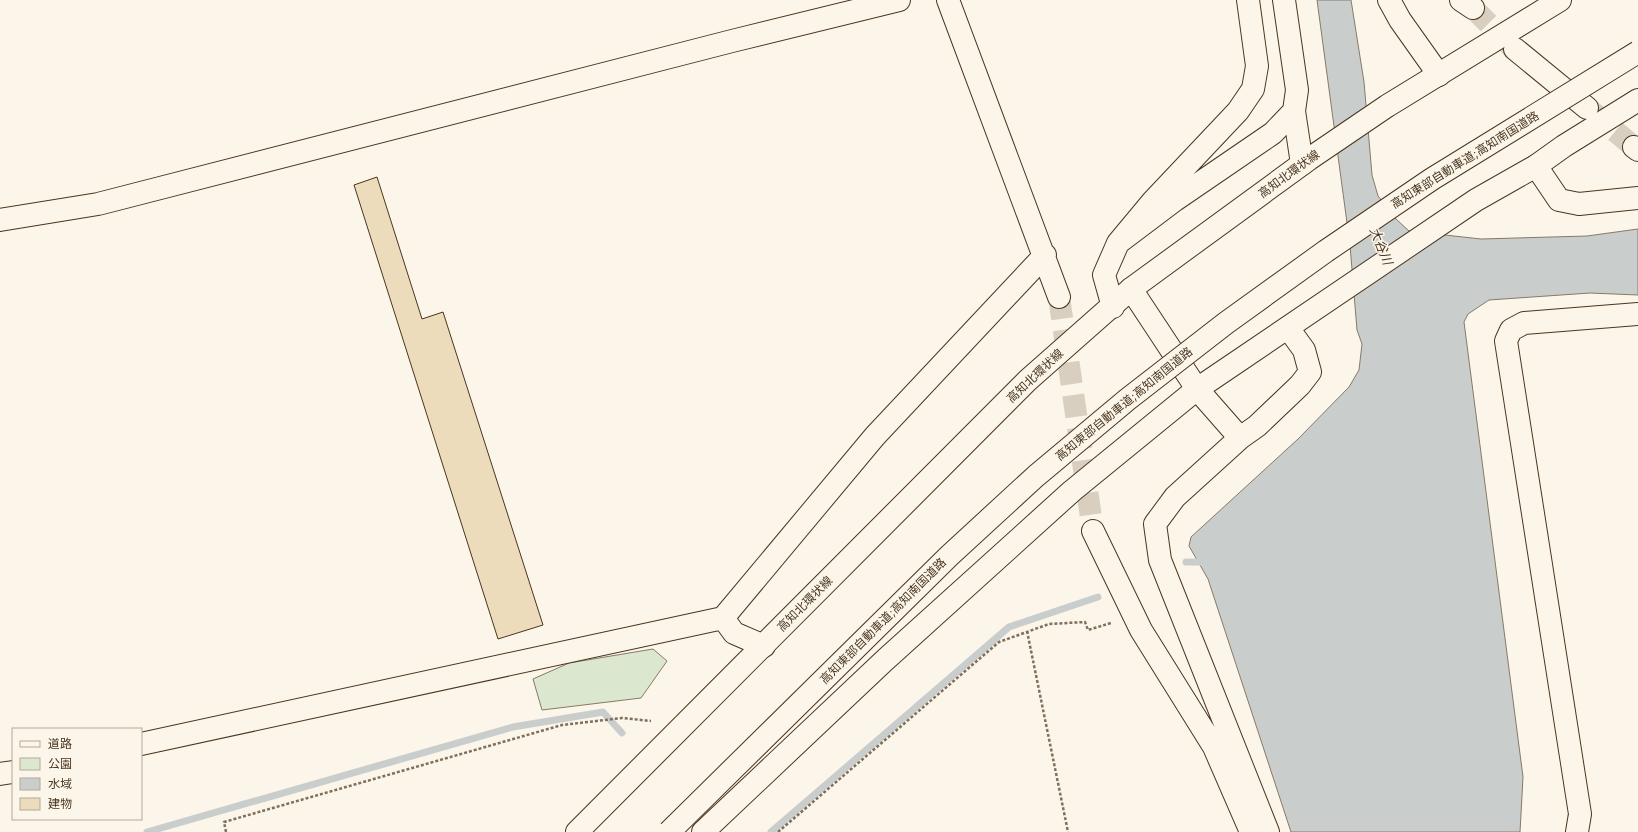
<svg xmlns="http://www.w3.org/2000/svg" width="1638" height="832" font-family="Jost,'Noto Sans JP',sans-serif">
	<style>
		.green { fill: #dce7d0; stroke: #887966 }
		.water { fill: #c9cecd; stroke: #887966 }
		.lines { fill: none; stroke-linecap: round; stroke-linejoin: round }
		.stream { stroke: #c9cecd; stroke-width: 7 }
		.building { fill: #ecdcbc; stroke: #4a3520 }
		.minor-tunnel { stroke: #d8cfc1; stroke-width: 22; stroke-dasharray: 22 11; stroke-linecap: butt }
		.minor-casing { stroke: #4a3520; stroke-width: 24 }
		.primary-casing { stroke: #4a3520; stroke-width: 24 }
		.path { stroke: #7f6f5c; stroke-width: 2.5; stroke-dasharray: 3 2; stroke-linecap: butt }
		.minor { stroke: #fbf6e9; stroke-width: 22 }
		.primary { stroke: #fbf6e9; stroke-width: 22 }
		.motorway-bridge-casing { stroke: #4a3520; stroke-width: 24; stroke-linecap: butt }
		.motorway-bridge { stroke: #fbf6e9; stroke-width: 22 }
		.labels { text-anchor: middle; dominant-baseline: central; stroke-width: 3; stroke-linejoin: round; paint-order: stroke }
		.street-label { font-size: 12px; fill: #4a3520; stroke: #fbf6e9 }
		.water-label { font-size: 13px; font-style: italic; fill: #4a3520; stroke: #fbf6e9 }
	</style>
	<rect width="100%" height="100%" fill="#fbf6e9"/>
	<!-- green -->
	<path class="green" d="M 653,649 L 667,661 L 641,698 L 542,710 L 533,679 L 569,663 Z"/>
	<!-- water -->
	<path class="water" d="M 1317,0 L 1351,0 L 1364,82 L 1372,175 L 1378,196 L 1396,219 L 1409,231 L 1481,239 L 1587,236 L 1638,229 L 1638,295 L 1590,293 L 1489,300 L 1468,314 L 1464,322 L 1523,777 L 1520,832 L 1291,832 L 1208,579 L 1189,546 L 1191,537 L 1298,439 L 1349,387 L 1359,370 L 1362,344 L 1357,330 L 1350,245 Z"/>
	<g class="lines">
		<!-- stream -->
		<path class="stream" d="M 1186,562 L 1208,562
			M 147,832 L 513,727 L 603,712 L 622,733
			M 771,832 L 1009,627 L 1098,597"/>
	</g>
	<!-- building -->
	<path class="building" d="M 377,177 L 422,319 L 443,312 L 543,625 L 498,639 L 354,185 Z"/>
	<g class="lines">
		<!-- minor-tunnel -->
		<path class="minor-tunnel" d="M 1473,8 L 1514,49
			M 1590,110 L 1634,147
			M 1059,297 L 1093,531"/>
		<defs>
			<path id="minor" d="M 948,0 L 1059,297
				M 1284,0 L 1297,90 L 1294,111 L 1302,164
				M 1389,0 L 1400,20 L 1439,75
				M 1461,0 L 1473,8
				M 1515,49 L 1587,108
				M 1634,147 L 1638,150
				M 1536,166 L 1559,200 L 1579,204 L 1638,198
				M 0,220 L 98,204 L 732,41 L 899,0
				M 1118,243 L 1153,201 L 1238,111 L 1253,89 L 1257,66 L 1248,0
				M 1131,289 L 1197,389 L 1240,438
				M 1113,307 L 1104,275 L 1118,243 L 1175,200 L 1273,133 L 1294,111
				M 1093,531 L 1141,630 L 1214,747 L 1251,832
				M 723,618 L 734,633 L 764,646
				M 141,744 L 723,618 L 875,436 L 1045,255
				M 0,774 L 13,772
				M 1268,832 L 1160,560 L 1155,524 L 1175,497 L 1240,438 L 1257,426 L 1300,385 L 1310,372 L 1304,350 L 1288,328
				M 1577,832 L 1580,814 L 1506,341 L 1511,330 L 1524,323 L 1638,314"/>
			<path id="primary" d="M 577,832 L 1028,380 L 1131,289 L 1309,159 L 1387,106 L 1560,0
				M 703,832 L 885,660 L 1072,491 L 1197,389 L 1476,200 L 1536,166 L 1564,146 L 1638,100"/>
		</defs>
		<!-- minor casing -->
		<use href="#minor" class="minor-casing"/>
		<!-- primary casing -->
		<use href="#primary" class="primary-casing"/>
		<!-- path -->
		<path class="path" d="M 1027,631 L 1068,832
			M 226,832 L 224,822 L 562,725 L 622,718 L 651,721
			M 778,832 L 999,642 L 1049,624 L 1085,622 L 1088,630 L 1111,623"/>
		<!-- minor -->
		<use href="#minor" class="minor"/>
		<!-- primary -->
		<use href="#primary" class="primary"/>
		<defs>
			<path id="motorway-bridge" d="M 669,832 L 949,556 L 1036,476 L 1128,399 L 1226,323 L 1326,251 L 1432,179 L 1638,52"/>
		</defs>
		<!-- motorway-bridge casing -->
		<use href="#motorway-bridge" class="motorway-bridge-casing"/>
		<!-- motorway-bridge -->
		<use href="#motorway-bridge" class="motorway-bridge"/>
	</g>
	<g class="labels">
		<!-- street labels -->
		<g class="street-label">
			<text transform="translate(1465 160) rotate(-32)">高知東部自動車道;高知南国道路</text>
			<text transform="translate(1289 174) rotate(-36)">高知北環状線</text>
			<text transform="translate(1035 376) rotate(-43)">高知北環状線</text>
			<text transform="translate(1124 404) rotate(-39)">高知東部自動車道;高知南国道路</text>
			<text transform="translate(805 604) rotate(-45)">高知北環状線</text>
			<text transform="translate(883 621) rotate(-45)">高知東部自動車道;高知南国道路</text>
		</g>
		<!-- water labels -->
		<g class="water-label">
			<text transform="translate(1381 246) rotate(68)">大谷川</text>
		</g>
	</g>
	<!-- legend -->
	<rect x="12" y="728" width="130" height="92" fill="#fbf6e9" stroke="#b4a999"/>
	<rect x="20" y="741" width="20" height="6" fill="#fbf6e9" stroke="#b4a999"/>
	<text x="48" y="748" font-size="12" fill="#4a3520">道路</text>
	<rect x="20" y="758" width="20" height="12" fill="#dce7d0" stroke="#b4a999"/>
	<text x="48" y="768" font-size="12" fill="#4a3520">公園</text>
	<rect x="20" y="778" width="20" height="12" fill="#c9cecd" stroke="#b4a999"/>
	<text x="48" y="788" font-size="12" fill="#4a3520">水域</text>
	<rect x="20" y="798" width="20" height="12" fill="#ecdcbc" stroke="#b4a999"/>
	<text x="48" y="808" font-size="12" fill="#4a3520">建物</text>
</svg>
